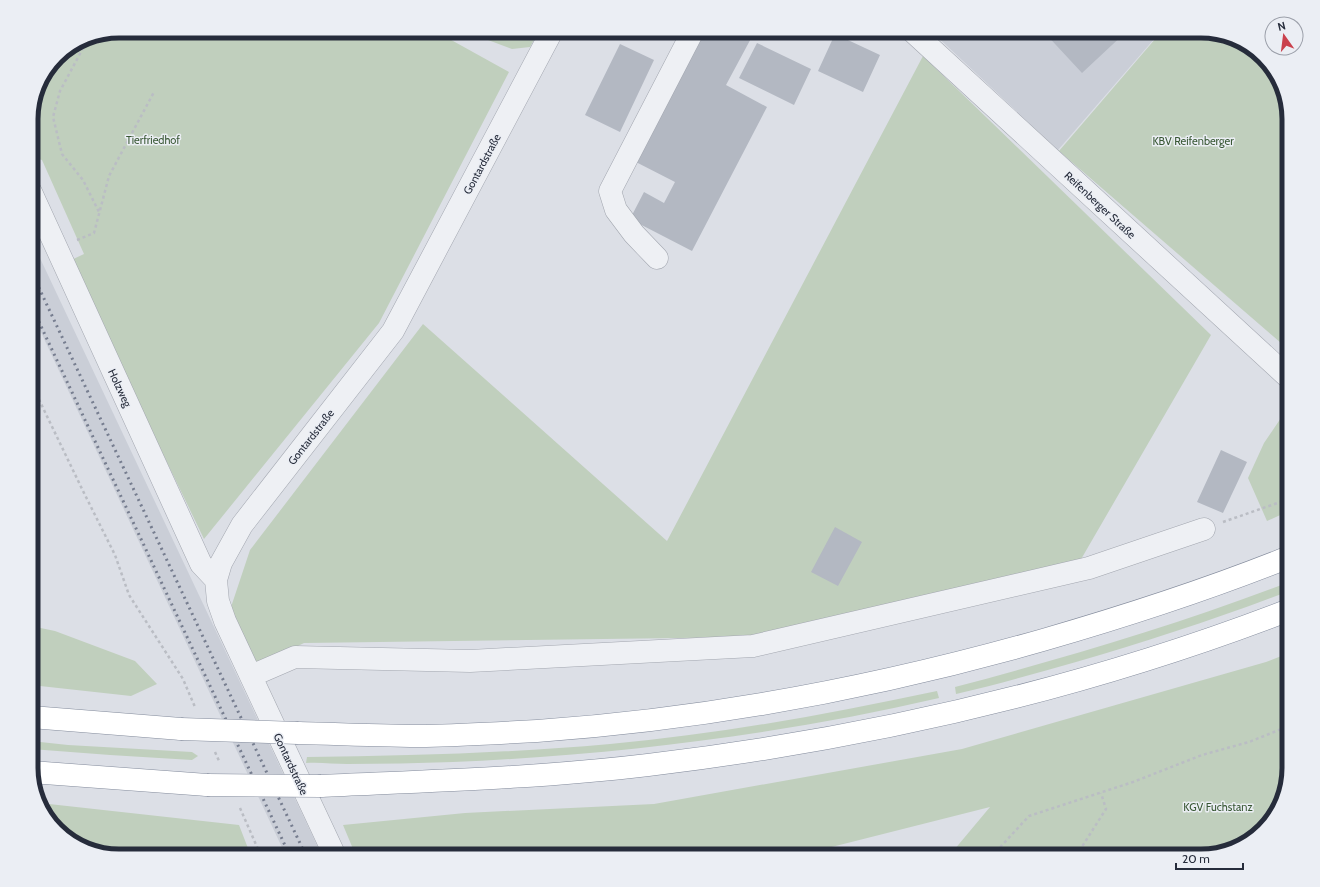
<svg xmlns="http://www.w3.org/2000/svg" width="1320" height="887" font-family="Cabin,sans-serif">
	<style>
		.built { fill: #caced7 }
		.green { fill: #c0cfbd }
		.building { fill: #b3b8c2 }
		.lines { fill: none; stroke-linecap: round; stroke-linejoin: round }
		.minor-casing { stroke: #a2a6af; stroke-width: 23 }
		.highway-casing { stroke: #838b9c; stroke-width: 23 }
		.path { stroke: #babdc4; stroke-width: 2.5; stroke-dasharray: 3 3; stroke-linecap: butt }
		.minor { stroke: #eef0f4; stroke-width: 22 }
		.highway { stroke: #fff; stroke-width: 22 }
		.rail { stroke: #767d8f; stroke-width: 3; stroke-dasharray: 2 4; stroke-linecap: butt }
		.highway-bridge-casing { stroke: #838b9c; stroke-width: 23; stroke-linecap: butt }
		.highway-bridge { stroke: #fff; stroke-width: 22 }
		.labels { text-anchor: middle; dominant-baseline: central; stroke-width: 3; stroke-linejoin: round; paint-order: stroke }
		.park-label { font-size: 11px; fill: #385734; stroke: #ebeef4 }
		.street-label { font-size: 11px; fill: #262c3b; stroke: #ebeef4 }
		.rim { fill: none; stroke: #262c3b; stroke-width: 5 }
	</style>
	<rect width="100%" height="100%" fill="#dcdfe6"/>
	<!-- built -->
	<path class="built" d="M 931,31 L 1161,31 L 1058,150 Z
		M 31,239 L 322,856 L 286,856 L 31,311 Z"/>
	<!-- green -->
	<path class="green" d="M 119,31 L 435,31 L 509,72 L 379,323 L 204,539 L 120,365 L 67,262 L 84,254 L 42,160 L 31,157 L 31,114 L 38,85 L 57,57 L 86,38 Z
		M 473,31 L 539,31 L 530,47 L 512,49 L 472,34 Z
		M 1162,31 L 1201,31 L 1250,46 L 1280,80 L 1289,119 L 1289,350 L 1059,151 Z
		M 923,56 L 1211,335 L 1080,561 L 755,637 L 304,643 L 257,666 L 231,607 L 250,550 L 423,324 L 667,541 Z
		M 1287,409 L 1289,409 L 1289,511 L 1267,521 L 1248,478 L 1264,443 Z
		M 1289,582 L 1289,591 C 1219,618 1148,641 1076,662 C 1036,673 997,685 956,694 L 955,687 C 1068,657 1180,624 1289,582 Z
		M 31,626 L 55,631 L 135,661 L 157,684 L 131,696 L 31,685 Z
		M 1289,653 L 1289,768 L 1274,817 L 1240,847 L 1201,856 L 949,856 L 990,807 L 796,856 L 356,856 L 343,825 L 465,813 L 654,804 L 962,749 L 1266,662 Z
		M 937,691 L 939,698 C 780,735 616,755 453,762 C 418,763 383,764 347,764 C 334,764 320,762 306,763 L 307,757 C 408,756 509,753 610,744 C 720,734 829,714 937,691 Z
		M 31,741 L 68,745 L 192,752 L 198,756 L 192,760 L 110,755 L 31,749 Z
		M 40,803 L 239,825 L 251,856 L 119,856 L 70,841 L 43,812 Z"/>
	<!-- building -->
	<path class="building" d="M 697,31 L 755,31 L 726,85 L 767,107 L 692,251 L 630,219 L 644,192 L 664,203 L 675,182 L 630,159 Z
		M 1043,31 L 1127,31 L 1082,73 Z
		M 835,34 L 880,55 L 863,92 L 818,71 Z
		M 757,43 L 811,69 L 794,105 L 739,78 Z
		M 620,44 L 654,60 L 620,132 L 585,115 Z
		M 1221,450 L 1247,462 L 1223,513 L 1197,502 Z
		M 835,527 L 862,542 L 838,586 L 811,572 Z"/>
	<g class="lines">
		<defs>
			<path id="minor" d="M 912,31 L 1289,378
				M 31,192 L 201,564 L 216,580
				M 657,258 L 634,234 L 616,210 L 610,191 L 693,31
				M 251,676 L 295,657 L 470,661 L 753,646 L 1089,568 L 1204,529
				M 335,856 L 225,621 L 218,601 L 216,580 L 221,563 L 242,525 L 393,331 L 552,31"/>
			<path id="highway" d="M 31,717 L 181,729
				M 298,733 C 341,734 383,736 426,736 C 463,735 500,733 537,731 C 709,719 878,687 1043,640 C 1126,616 1209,589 1289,557
				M 31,772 L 207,785
				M 321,786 C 430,781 540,778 648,765 C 867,739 1084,689 1289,610"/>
		</defs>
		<!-- minor casing -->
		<use href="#minor" class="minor-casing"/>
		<!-- highway casing -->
		<use href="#highway" class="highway-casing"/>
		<!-- path -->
		<path class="path" d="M 89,37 L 60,91 L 53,117 L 62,154 L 83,180 L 99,212
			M 77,240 L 94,233 L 109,176 L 154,92
			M 31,383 L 83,491 L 115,555 L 129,595 L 183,679 L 195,707
			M 1223,522 L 1289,499
			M 215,752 L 220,763
			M 240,808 L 261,856
			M 992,856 L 1029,816 L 1133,782 L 1202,755 L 1249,742 L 1289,726
			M 1076,856 L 1106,809 L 1101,793"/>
		<!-- minor -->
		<use href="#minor" class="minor"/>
		<!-- highway -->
		<use href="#highway" class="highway"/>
		<!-- rail -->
		<path class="rail" d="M 31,271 L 306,856
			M 31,305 L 290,856"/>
		<defs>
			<path id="highway-bridge" d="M 181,729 L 298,733
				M 207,785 L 321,786"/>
		</defs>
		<!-- highway-bridge casing -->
		<use href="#highway-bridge" class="highway-bridge-casing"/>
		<!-- highway-bridge -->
		<use href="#highway-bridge" class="highway-bridge"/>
	</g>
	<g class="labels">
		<!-- park labels -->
		<g class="park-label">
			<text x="153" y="140">Tierfriedhof</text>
			<text x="1193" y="141">KBV Reifenberger</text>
			<text x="1218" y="807">KGV Fuchstanz</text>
		</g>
		<!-- street labels -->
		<g class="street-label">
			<text transform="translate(482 164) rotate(-62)">Gontardstraße</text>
			<text transform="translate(1100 205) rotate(43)">Reifenberger Straße</text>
			<text transform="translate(120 388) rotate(65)">Holzweg</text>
			<text transform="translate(311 437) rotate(-52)">Gontardstraße</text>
			<text transform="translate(291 764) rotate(65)">Gontardstraße</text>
		</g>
	</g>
	<!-- crop -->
	<path d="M0 0H1320V887H0ZM119 38H1201A81 81 0 0 1 1282 119V768A81 81 0 0 1 1201 849H119A81 81 0 0 1 38 768V119A81 81 0 0 1 119 38Z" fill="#ebeef4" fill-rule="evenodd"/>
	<path class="rim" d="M119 38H1201A81 81 0 0 1 1282 119V768A81 81 0 0 1 1201 849H119A81 81 0 0 1 38 768V119A81 81 0 0 1 119 38Z"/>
	<!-- north arrow -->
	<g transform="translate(1284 36) rotate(346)"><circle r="19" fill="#ebeef4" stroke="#9ca0aa"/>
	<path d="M0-3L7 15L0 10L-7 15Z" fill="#ca414d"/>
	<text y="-6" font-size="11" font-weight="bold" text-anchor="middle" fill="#262c3b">N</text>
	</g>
	<!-- scale -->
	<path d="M1176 863v6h67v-6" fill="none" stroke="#262c3b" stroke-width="2"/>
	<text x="1182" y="863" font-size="12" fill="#262c3b" stroke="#ebeef4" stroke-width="3" paint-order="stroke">20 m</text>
</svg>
